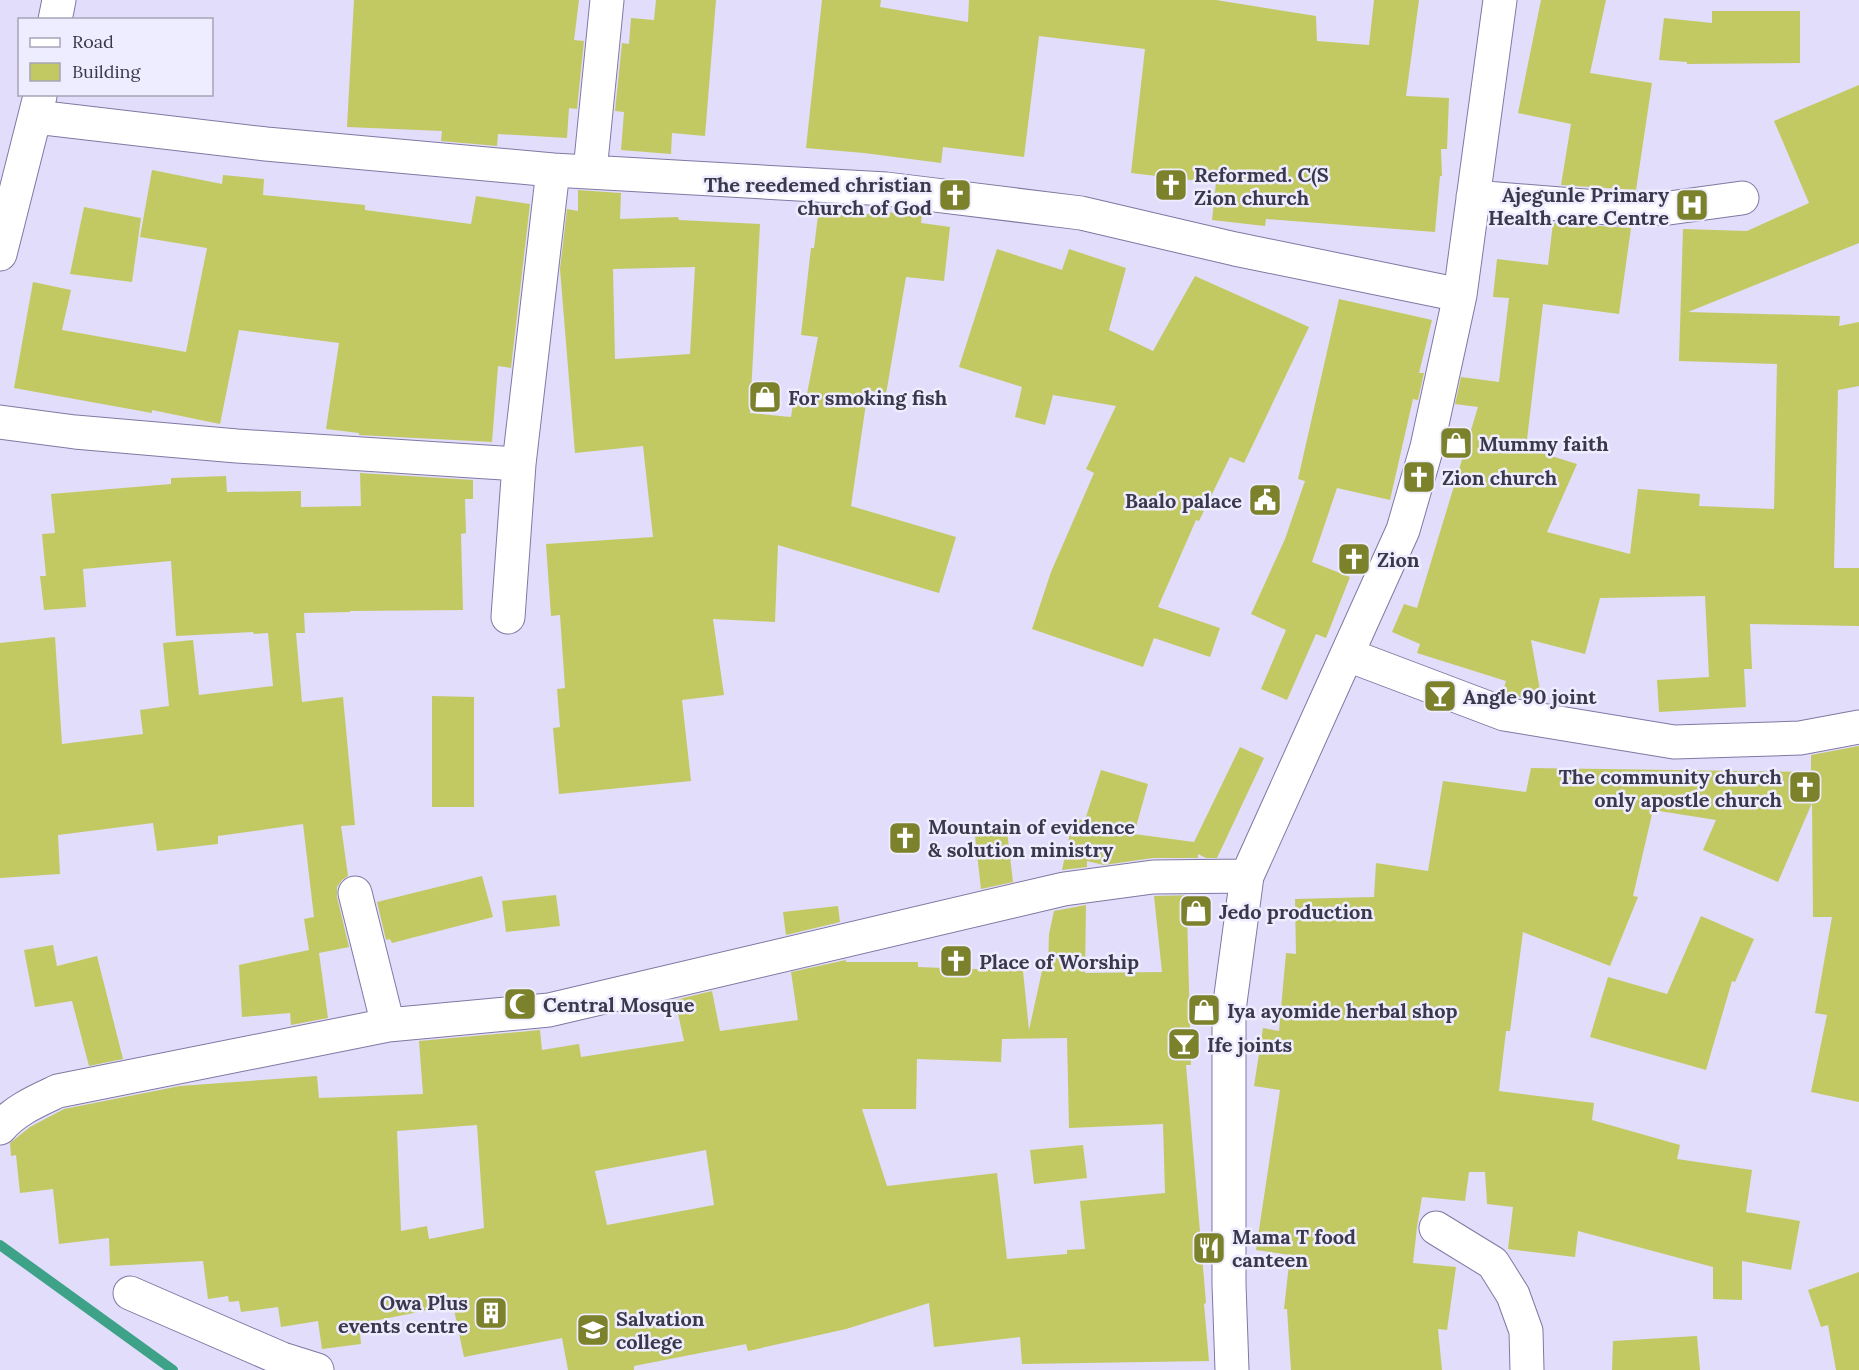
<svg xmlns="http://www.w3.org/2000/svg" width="1859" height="1370" font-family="Lora,serif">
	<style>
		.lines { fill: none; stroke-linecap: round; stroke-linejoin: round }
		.stream { stroke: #3da287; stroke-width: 10 }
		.building { fill: #c2c963; fill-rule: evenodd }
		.street-casing { stroke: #8078a3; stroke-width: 35 }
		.street { stroke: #fff; stroke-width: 33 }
		.labels { text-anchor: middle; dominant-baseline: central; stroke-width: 5; stroke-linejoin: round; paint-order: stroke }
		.poi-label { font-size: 20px; font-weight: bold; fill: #3b384b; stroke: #eeecff; text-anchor: start }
	</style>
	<rect width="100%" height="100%" fill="#e1ddfa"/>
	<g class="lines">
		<!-- stream -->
		<path class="stream" d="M 0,1245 L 173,1370"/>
	</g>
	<!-- building -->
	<path class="building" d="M 354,0 L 579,0 L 574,40 L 584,41 L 577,109 L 569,108 L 567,138 L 498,134 L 497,146 L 441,141 L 442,131 L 347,127 Z
		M 656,0 L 716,0 L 705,136 L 672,133 L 671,154 L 621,150 L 624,112 L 615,111 L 622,43 L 629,44 L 631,18 L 654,20 Z
		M 822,0 L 881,0 L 880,7 L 968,22 L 969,0 L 1216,0 L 1316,16 L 1317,41 L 1369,45 L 1374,0 L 1419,0 L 1406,96 L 1449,98 L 1447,149 L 1441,149 L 1442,176 L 1440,176 L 1435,232 L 1266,219 L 1265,226 L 1212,220 L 1216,183 L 1131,173 L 1145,49 L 1039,36 L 1024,157 L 943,147 L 941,163 L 864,153 L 806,148 Z
		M 1541,0 L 1606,0 L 1590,73 L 1652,83 L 1636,190 L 1561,185 L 1571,124 L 1518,113 Z
		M 1712,11 L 1800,11 L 1800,63 L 1687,64 L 1687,62 L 1659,60 L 1664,18 L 1712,23 Z
		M 1859,85 L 1859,243 L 1688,312 L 1840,316 L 1839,326 L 1859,322 L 1859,386 L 1838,390 L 1834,568 L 1859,568 L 1859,626 L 1750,624 L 1752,669 L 1744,669 L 1746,707 L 1659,712 L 1657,680 L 1709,677 L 1705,596 L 1600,598 L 1585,654 L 1531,640 L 1542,701 L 1526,699 L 1503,691 L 1506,681 L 1417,653 L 1420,644 L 1392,632 L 1404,604 L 1417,608 L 1478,407 L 1455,404 L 1461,377 L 1499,382 L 1509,298 L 1493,297 L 1497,259 L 1548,265 L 1553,223 L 1631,228 L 1619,314 L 1543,304 L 1526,448 L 1577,464 L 1547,532 L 1630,554 L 1638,489 L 1700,494 L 1699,506 L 1774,509 L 1777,364 L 1679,361 L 1683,229 L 1747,231 L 1809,203 L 1774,121 Z
		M 152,170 L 222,184 L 223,175 L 264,179 L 263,195 L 365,205 L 365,210 L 471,224 L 476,196 L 530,204 L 511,368 L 498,366 L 492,442 L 359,435 L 359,433 L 326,429 L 339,343 L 239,330 L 220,424 L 152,410 L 152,413 L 14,388 L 33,282 L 71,290 L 62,330 L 186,352 L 207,248 L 140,237 Z
		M 578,190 L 621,193 L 620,219 L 678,217 L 679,220 L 760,224 L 750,413 L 791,417 L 794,397 L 806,399 L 818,337 L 801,335 L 811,248 L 814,248 L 819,208 L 885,216 L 885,212 L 922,215 L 921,223 L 950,227 L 944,281 L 906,277 L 886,394 L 868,390 L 851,506 L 956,537 L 939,593 L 778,545 L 775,622 L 713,619 L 724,695 L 682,700 L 691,781 L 559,794 L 553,728 L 560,727 L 557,689 L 565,688 L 560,615 L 551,616 L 546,544 L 653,537 L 643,446 L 575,453 L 560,269 L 567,209 L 578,211 ZM 695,267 L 690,354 L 615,359 L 613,269 Z
		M 84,207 L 141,218 L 132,282 L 70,274 Z
		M 997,249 L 1062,270 L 1069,249 L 1126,268 L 1109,330 L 1153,351 L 1195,276 L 1309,327 L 1244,463 L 1230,457 L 1199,521 L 1196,520 L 1158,607 L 1220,628 L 1210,657 L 1154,638 L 1143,667 L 1032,629 L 1051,572 L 1094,473 L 1086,469 L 1116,406 L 1053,395 L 1045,425 L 1015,417 L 1022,387 L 959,367 Z
		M 1339,299 L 1432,320 L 1419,373 L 1424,373 L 1418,400 L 1413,399 L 1390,500 L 1337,488 L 1312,562 L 1350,577 L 1326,638 L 1316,634 L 1287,700 L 1261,689 L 1286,630 L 1251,614 L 1285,539 L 1305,481 L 1298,479 Z
		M 360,473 L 473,480 L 473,499 L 465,499 L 466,533 L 461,534 L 463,610 L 350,611 L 350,612 L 304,613 L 305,633 L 296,633 L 302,702 L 343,697 L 355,825 L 341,826 L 348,876 L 342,880 L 337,887 L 337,897 L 349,947 L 319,953 L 328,1018 L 291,1025 L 290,1013 L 242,1017 L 239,965 L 309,950 L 304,919 L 314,917 L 303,824 L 218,836 L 218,844 L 157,851 L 153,823 L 58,835 L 60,874 L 0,878 L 0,643 L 55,637 L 62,744 L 143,734 L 140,710 L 169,706 L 163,643 L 193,640 L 199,695 L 273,686 L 268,633 L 254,634 L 253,632 L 176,636 L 171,561 L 83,569 L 86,607 L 44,610 L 40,576 L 46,576 L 42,534 L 55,533 L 51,494 L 171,484 L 171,478 L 226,476 L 227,492 L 301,491 L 301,507 L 361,506 Z
		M 432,696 L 474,697 L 474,807 L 432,807 Z
		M 1859,746 L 1859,1102 L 1811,1092 L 1827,1015 L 1815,1013 L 1832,917 L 1813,917 L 1812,803 L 1778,882 L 1703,850 L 1716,820 L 1653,810 L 1633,896 L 1638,897 L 1610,966 L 1523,932 L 1510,1031 L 1506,1031 L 1499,1091 L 1594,1103 L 1592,1120 L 1680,1145 L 1677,1159 L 1752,1170 L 1746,1212 L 1800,1221 L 1791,1270 L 1742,1261 L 1742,1300 L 1713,1299 L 1713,1267 L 1578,1231 L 1575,1257 L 1508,1249 L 1513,1207 L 1487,1204 L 1485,1172 L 1469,1172 L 1465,1201 L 1422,1197 L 1417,1227 L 1413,1263 L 1456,1267 L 1447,1330 L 1438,1329 L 1442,1370 L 1291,1370 L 1287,1309 L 1284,1309 L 1290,1255 L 1256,1250 L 1280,1090 L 1254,1086 L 1263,1028 L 1279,1031 L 1286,953 L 1296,954 L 1295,899 L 1374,897 L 1376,863 L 1428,871 L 1443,781 L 1526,792 L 1531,768 L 1811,772 L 1811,755 Z
		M 1240,747 L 1264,758 L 1217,858 L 1206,858 L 1198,854 L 1198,858 L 1153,858 L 1104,865 L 1087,861 L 1087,867 L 1062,870 L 1073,819 L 1085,820 L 1101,770 L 1148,784 L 1134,834 L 1194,842 Z
		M 1006,823 L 1013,882 L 981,889 L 974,827 Z
		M 482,876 L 493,917 L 392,943 L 390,939 L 386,940 L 377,902 Z
		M 556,895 L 560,926 L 506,932 L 502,901 Z
		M 1196,895 L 1195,913 L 1187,913 L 1191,1065 L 1186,1065 L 1206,1303 L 1204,1304 L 1209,1361 L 1022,1364 L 1020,1337 L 934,1347 L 929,1303 L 846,1329 L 748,1351 L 746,1344 L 634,1366 L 634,1370 L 568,1370 L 562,1338 L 464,1357 L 453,1305 L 359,1324 L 361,1344 L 322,1349 L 318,1321 L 281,1327 L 278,1307 L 241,1312 L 239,1301 L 229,1302 L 228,1296 L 208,1299 L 203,1261 L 110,1266 L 109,1238 L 59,1244 L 53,1189 L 20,1193 L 16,1155 L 11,1156 L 10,1143 L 30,1127 L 64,1109 L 180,1086 L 317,1076 L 319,1098 L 423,1094 L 419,1041 L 540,1030 L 542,1050 L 579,1044 L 581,1057 L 684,1041 L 675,1000 L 712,991 L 720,1031 L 798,1020 L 791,972 L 846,960 L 846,962 L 918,962 L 918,967 L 1023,971 L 1029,1030 L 1042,971 L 1048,971 L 1049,934 L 1054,911 L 1086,905 L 1085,973 L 1162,972 L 1154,896 ZM 1067,1038 L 1069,1128 L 1163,1124 L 1165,1193 L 1080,1201 L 1085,1249 L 1067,1250 L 1067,1254 L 1007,1259 L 997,1173 L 887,1186 L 862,1109 L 916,1109 L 917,1059 L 1001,1062 L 1002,1039 ZM 477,1125 L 484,1228 L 429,1239 L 427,1226 L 401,1231 L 397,1131 ZM 706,1150 L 714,1205 L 607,1225 L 595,1171 Z
		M 838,906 L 840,922 L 786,935 L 783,912 Z
		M 1701,916 L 1754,939 L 1735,982 L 1732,981 L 1706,1070 L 1590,1037 L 1608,977 L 1667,994 Z
		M 53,945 L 57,966 L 97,956 L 123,1059 L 89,1066 L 72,1001 L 35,1007 L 24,950 Z
		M 1083,1145 L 1087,1178 L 1034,1184 L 1030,1150 Z
		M 1859,1272 L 1859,1370 L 1836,1370 L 1828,1325 L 1821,1327 L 1808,1290 Z
		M 1697,1336 L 1700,1370 L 1612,1370 L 1613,1341 Z"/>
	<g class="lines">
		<defs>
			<path id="street" d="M 55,20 L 59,0
				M 36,117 L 266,144 L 553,170 L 886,189 L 1081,213 L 1235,249 L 1460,295
				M 590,171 L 607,0
				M 1473,197 L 1622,209 L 1669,208 L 1742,198
				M 0,254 L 40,96
				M 0,422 L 75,432 L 237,446 L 519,464
				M 508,617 L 519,464 L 553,170
				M 1348,655 L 1504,714 L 1674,742 L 1800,738 L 1859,727
				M 355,893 L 388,1025
				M 0,1128 C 15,1110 37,1101 58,1091 L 388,1025 L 549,1010 L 1064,889 L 1153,877 L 1247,876
				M 1436,1228 L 1493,1263 L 1513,1295 L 1526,1331 L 1527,1370
				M 130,1293 L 282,1359 L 317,1370
				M 1232,1370 L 1229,1284 L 1229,1010 L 1247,876 L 1403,530 L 1427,447 L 1460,295 L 1500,0"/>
		</defs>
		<!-- street casing -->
		<use href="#street" class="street-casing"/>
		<!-- street -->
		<use href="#street" class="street"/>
	</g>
	<!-- icons -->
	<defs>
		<symbol id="church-square" viewBox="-11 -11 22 22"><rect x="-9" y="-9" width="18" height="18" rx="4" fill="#7c812c" stroke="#eeecff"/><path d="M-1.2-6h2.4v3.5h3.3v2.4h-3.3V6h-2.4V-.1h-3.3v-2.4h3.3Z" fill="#fff"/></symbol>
		<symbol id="hospital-square" viewBox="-11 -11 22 22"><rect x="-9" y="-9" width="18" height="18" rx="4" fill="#7c812c" stroke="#eeecff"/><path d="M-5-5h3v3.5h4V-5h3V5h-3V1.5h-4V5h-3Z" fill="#fff"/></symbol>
		<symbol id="shop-square" viewBox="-11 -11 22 22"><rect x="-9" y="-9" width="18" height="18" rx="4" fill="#7c812c" stroke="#eeecff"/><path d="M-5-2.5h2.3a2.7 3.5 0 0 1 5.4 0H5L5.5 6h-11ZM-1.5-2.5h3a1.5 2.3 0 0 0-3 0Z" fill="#fff"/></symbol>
		<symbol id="civic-square" viewBox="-11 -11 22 22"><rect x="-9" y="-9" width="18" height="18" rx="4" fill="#7c812c" stroke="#eeecff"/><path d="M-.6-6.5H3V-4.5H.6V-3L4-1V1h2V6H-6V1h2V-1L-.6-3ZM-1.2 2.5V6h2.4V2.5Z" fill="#fff"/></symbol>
		<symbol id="bar-square" viewBox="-11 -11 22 22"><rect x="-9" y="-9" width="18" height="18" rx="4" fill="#7c812c" stroke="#eeecff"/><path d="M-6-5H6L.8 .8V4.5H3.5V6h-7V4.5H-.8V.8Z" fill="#fff"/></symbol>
		<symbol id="mosque-square" viewBox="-11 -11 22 22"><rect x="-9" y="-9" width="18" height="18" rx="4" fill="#7c812c" stroke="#eeecff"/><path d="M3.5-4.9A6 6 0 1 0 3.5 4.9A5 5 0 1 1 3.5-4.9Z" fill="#fff"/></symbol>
		<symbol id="restaurant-square" viewBox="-11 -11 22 22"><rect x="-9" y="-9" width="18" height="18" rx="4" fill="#7c812c" stroke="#eeecff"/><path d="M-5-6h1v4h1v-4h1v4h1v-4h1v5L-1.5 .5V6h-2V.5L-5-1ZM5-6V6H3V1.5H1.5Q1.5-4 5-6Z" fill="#fff"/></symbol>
		<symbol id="building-square" viewBox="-11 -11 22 22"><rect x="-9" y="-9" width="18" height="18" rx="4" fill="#7c812c" stroke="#eeecff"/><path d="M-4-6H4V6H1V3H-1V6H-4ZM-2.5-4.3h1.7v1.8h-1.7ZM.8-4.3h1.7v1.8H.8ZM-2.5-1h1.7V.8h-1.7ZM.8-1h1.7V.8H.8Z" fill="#fff"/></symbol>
		<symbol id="school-square" viewBox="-11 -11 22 22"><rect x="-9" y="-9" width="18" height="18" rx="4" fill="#7c812c" stroke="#eeecff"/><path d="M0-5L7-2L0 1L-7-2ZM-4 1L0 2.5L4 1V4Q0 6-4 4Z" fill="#fff"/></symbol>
	</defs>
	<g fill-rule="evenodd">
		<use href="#church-square" x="1152" y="166" width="38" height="38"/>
		<use href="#church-square" x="936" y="176" width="38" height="38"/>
		<use href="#hospital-square" x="1673" y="186" width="38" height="38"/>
		<use href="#shop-square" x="746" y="378" width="38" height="38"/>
		<use href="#shop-square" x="1437" y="424" width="38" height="38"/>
		<use href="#church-square" x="1400" y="458" width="38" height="38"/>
		<use href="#civic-square" x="1246" y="481" width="38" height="38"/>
		<use href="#church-square" x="1335" y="540" width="38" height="38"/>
		<use href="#bar-square" x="1421" y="677" width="38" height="38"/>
		<use href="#church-square" x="1786" y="768" width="38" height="38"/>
		<use href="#church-square" x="886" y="819" width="38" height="38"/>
		<use href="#shop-square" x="1177" y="892" width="38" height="38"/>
		<use href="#church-square" x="937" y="942" width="38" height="38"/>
		<use href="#mosque-square" x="501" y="985" width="38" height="38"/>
		<use href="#shop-square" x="1185" y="991" width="38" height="38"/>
		<use href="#bar-square" x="1165" y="1025" width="38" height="38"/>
		<use href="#restaurant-square" x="1190" y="1229" width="38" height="38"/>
		<use href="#building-square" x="472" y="1294" width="38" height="38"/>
		<use href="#school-square" x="574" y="1311" width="38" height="38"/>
	</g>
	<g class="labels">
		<!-- poi labels -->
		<g class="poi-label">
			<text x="1194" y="174">Reformed. C(S<tspan x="1194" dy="23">Zion church</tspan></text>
			<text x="932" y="184" text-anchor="end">The reedemed christian<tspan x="932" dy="23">church of God</tspan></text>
			<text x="1669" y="194" text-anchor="end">Ajegunle Primary<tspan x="1669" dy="23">Health care Centre</tspan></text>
			<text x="788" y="397">For smoking fish</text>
			<text x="1479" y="443">Mummy faith</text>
			<text x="1442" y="477">Zion church</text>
			<text x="1242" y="500" text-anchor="end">Baalo palace</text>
			<text x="1377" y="559">Zion</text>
			<text x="1463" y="696">Angle 90 joint</text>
			<text x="1782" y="776" text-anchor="end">The community church<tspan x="1782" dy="23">only apostle church</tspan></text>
			<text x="928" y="826">Mountain of evidence<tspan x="928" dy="23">&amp; solution ministry</tspan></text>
			<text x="1219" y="911">Jedo production</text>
			<text x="979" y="961">Place of Worship</text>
			<text x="543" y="1004">Central Mosque</text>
			<text x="1227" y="1010">Iya ayomide herbal shop</text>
			<text x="1207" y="1044">Ife joints</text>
			<text x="1232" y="1236">Mama T food<tspan x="1232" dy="23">canteen</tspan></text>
			<text x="468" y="1302" text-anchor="end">Owa Plus<tspan x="468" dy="23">events centre</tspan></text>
			<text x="616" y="1318">Salvation<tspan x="616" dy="23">college</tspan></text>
		</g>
	</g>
	<!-- legend -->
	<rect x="18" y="18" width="195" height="78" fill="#eeecff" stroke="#a6a4b7" stroke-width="1.5"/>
	<rect x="30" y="38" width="30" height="9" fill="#ffffff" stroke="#a6a4b7" stroke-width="1.5"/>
	<text x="72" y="48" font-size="18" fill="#3b384b">Road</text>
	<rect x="30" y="63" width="30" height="18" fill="#c2c963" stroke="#a6a4b7" stroke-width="1.5"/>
	<text x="72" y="78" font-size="18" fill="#3b384b">Building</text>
</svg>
